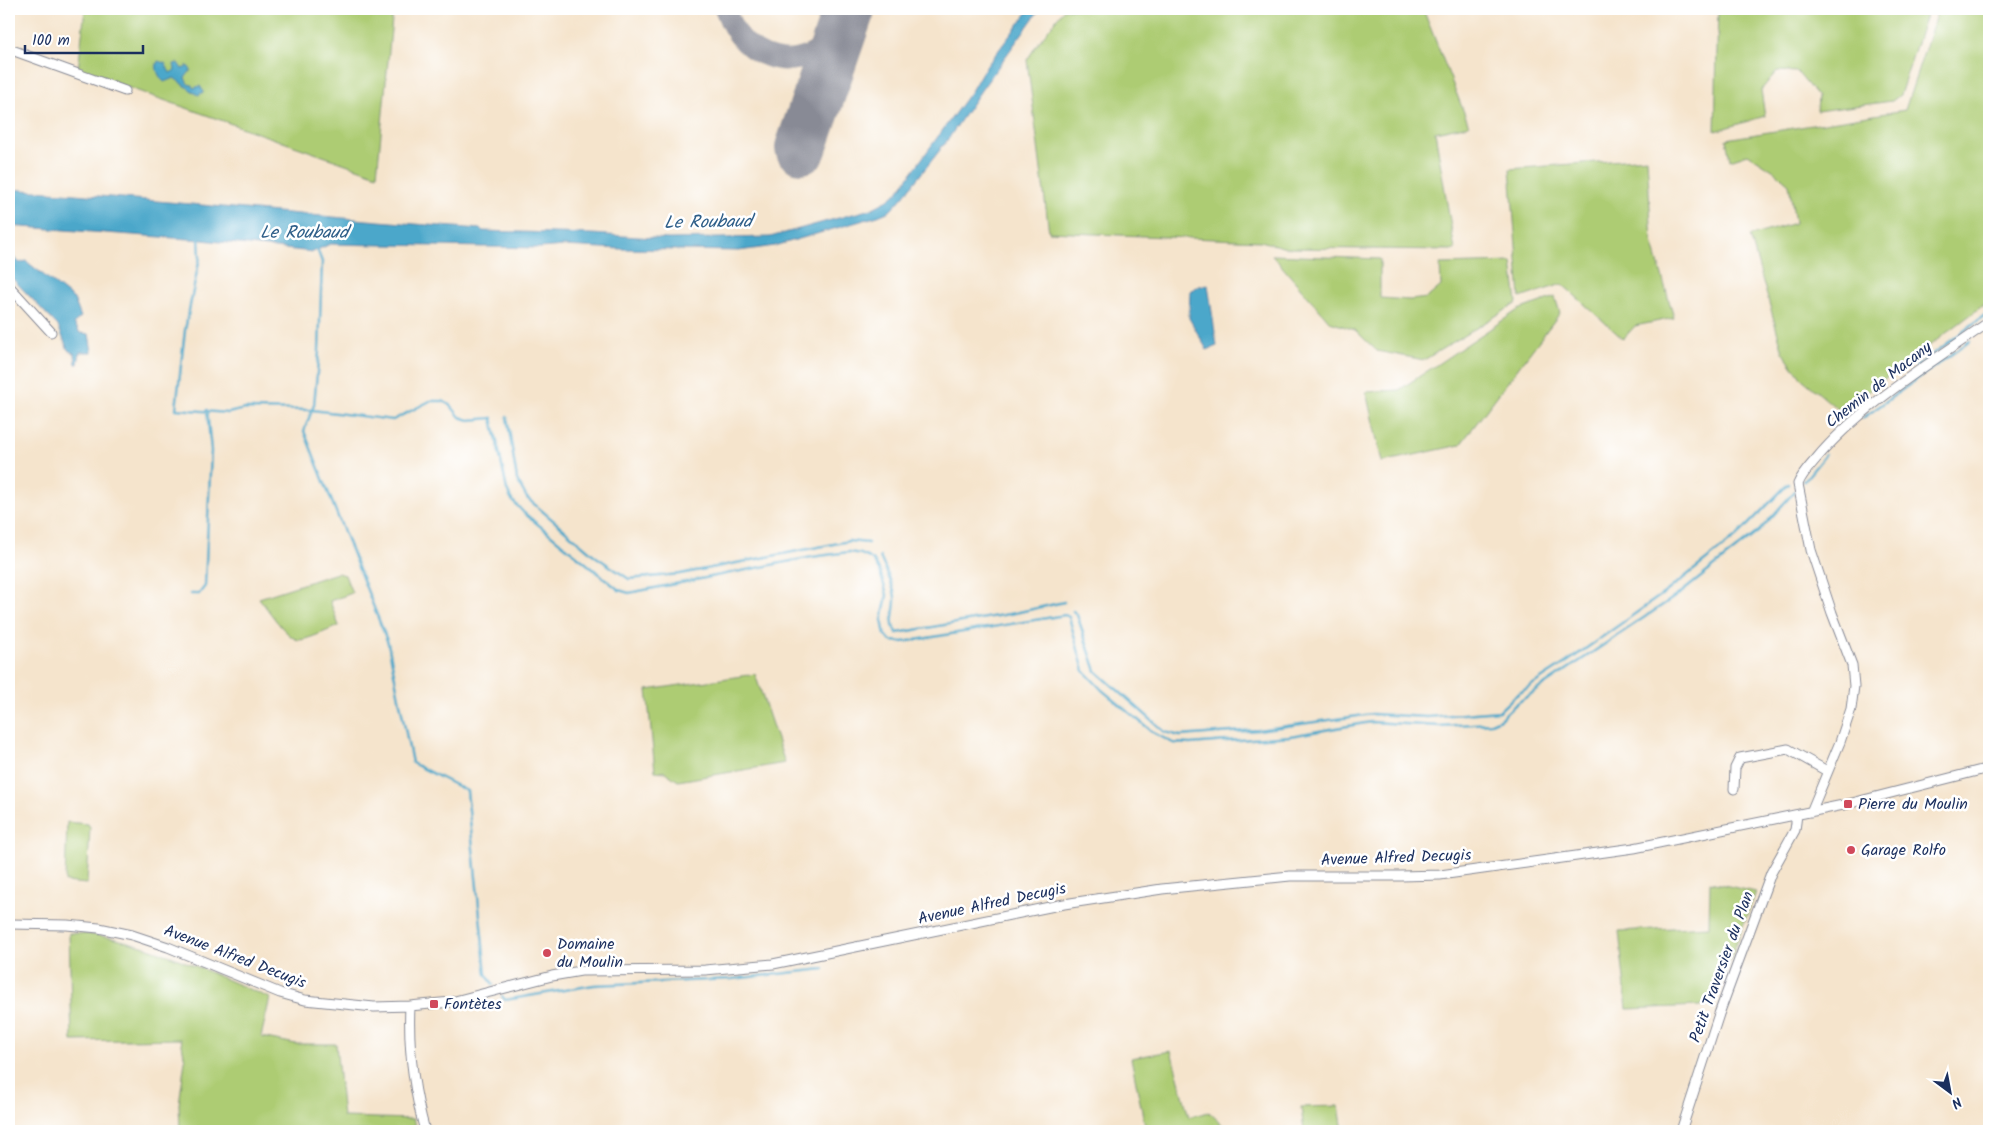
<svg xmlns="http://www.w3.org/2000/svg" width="1998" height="1140" font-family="Kalam,sans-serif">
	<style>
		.green { fill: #adcc73; stroke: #647e68 }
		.water { fill: #4ca7ca; stroke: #346b94 }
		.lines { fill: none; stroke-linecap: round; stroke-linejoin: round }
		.stream { stroke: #4ca7ca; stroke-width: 2.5 }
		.taxiway { stroke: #888a95; stroke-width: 21 }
		.runway { stroke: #888a95; stroke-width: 52 }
		.minor-casing { stroke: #888a95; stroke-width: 11 }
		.minor { stroke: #fff; stroke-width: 9 }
		.poi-dot { fill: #d1495b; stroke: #fff; stroke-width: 2 }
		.labels { text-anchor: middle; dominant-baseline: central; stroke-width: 5; stroke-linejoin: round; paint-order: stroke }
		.street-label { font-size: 16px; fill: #1b2f5e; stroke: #fff }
		.poi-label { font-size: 16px; fill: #1b2f5e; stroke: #fff; text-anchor: start }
		.water-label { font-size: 18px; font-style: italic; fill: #2f5f89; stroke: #fff }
	</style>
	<rect width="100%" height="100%" fill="#fff"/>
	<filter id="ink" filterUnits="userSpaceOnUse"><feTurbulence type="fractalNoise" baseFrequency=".02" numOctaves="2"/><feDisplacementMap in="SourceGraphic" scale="10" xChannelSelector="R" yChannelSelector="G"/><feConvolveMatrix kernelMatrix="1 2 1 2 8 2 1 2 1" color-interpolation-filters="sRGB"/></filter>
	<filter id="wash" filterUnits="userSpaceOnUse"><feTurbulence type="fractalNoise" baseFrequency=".0096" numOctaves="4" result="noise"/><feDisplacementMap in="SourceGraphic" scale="20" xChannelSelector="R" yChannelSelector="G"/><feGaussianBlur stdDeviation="1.12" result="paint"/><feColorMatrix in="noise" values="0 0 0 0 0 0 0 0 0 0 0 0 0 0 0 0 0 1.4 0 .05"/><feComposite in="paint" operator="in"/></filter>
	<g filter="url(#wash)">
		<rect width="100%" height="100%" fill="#f5e4cc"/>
		<!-- green -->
		<path class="green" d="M 85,9 L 393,9 L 377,175 L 78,70 Z
			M 1064,9 L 1423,9 L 1469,125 L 1435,132 L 1455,250 L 1286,248 L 1261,241 L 1049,232 L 1027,60 L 1036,46 Z
			M 1718,9 L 1928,9 L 1900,95 L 1892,101 L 1817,111 L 1818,97 L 1797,72 L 1777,71 L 1761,90 L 1765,116 L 1715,131 Z
			M 1938,9 L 1989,9 L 1989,301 L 1841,412 L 1801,378 L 1783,352 L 1750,236 L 1795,223 L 1789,184 L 1774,171 L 1748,154 L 1730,160 L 1726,139 L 1905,110 Z
			M 1647,158 L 1652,241 L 1674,318 L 1635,326 L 1623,339 L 1562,284 L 1520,298 L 1510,169 Z
			M 1272,255 L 1380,259 L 1380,298 L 1410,300 L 1427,298 L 1441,286 L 1440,264 L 1512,262 L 1517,303 L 1424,360 L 1377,351 L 1355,330 L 1330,322 Z
			M 1555,297 L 1560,313 L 1460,445 L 1382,462 L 1366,392 L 1399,390 L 1518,310 Z
			M 337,573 L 345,575 L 352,593 L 330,601 L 339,626 C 330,629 308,640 299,640 C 287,639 267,608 259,598 Z
			M 755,674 L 785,763 L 678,781 L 665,772 L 655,771 L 647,690 Z
			M 67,822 L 88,824 L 90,827 L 87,884 L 65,882 Z
			M 1710,882 L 1756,892 L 1715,999 L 1700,1006 L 1627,1009 L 1619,931 L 1709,926 Z
			M 69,933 C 137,934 208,973 270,998 L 261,1037 L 296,1044 L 336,1044 L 343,1117 L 413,1119 L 418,1131 L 180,1131 L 179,1104 L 185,1061 L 181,1039 L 72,1041 Z
			M 1171,1051 L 1189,1117 L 1209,1112 L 1229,1131 L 1146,1131 L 1131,1058 Z
			M 1339,1106 L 1343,1131 L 1304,1131 L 1301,1107 Z"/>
		<!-- water -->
		<path class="water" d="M 1030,9 L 1040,9 L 982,89 L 944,145 L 940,147 L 940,150 L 902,198 L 890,211 L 878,216 L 775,246 L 739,251 L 621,249 L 564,246 L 540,248 L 330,244 L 313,252 L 202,240 L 9,226 L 9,189 C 166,200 323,218 481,229 L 482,231 L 592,234 L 669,239 L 770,237 L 871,209 L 888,200 L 897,193 L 971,91 L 982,72 Z
			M 158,61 L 165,63 L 170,73 L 175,70 L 174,64 L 178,63 L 182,69 L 187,67 L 187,65 L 191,70 L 185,78 L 188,84 L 192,85 L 193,88 L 200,86 L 204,92 L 198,95 L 174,78 L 164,82 C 159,77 154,68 158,61 Z
			M 9,253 L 20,263 L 26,261 L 74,299 L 81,317 L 74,323 L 80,333 L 89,334 L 92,352 L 80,352 L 78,364 L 76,364 L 75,354 L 68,350 L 58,326 L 9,275 Z
			M 1208,285 L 1217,346 L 1207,350 L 1189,318 L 1190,291 L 1198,286 Z"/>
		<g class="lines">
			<!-- stream -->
			<path class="stream" d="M 199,238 L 200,257 L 185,330 L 176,409 L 228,413 L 245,409 L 312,410 L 393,420 L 430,401 L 443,401 L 451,406 L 460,417 L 469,420 L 493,418
				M 317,249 L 322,262 L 319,351 L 314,405 L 304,431 L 388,643 L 412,763 L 467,791 L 486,974 L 493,984
				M 1916,367 L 1989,312
				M 507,417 L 517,480 L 527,498 L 595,556 L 629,579 L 680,574 L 849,541 L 868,543
				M 492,418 L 507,490 L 511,499 L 524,513 L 619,590 L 629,593 L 812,557 L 849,552 L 861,554 L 873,560 L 880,572 L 887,595 L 882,620 L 885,635 L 891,641 L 903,642 L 1065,615 L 1069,617 L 1084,671 L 1102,690 L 1154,733 L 1173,743 L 1190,744 L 1290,736 L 1371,722 L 1439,726 L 1491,723 L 1500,719 L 1516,704 L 1682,592 L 1759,531 L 1795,491
				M 1863,418 L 1970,341
				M 1834,431 L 1860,410
				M 1814,455 L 1826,441
				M 1797,474 L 1807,463
				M 1804,481 L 1825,455
				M 880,557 C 884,567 895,587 895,598 C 896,609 888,624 897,633 L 1015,613 L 1064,602
				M 191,594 L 199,594 L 205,586 L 211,451 L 207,410
				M 1073,611 L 1077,615 L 1096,671 L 1165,732 L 1180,736 L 1258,730 L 1372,714 L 1427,717 L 1499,711 L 1515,696 L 1567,662 L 1667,591 L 1737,536 L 1788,484
				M 502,996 L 505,1000 L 594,985 L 732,979 L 824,969"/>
			<!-- taxiway -->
			<path class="taxiway" d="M 725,9 C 728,16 730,23 735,30 C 754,59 792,71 821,48 C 831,40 839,29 846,19"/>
			<!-- runway -->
			<path class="runway" d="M 801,148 L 849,9"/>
		</g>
	</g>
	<g filter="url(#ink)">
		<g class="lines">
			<defs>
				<path id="minor" d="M 9,49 L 125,91
					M 9,286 L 51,332
					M 1734,789 L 1735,768 L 1740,758 L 1788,749 L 1827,771
					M 1811,812 L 1840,742 L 1851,709 L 1854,686 L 1852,665 L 1832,613 L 1811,550 L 1798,484 C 1802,474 1809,467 1816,459 C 1860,406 1932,362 1989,322
					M 9,924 L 67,925 L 99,928 L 132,935 L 168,947 L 280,993 L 305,1000 L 374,1007 L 410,1006 L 451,1002 L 552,976 L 581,971 L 705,970 L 773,964 L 1064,904 L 1162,889 L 1290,876 L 1401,876 L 1440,875 L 1634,848 L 1848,804 L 1989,768
					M 410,1006 C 408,1048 414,1091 425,1131
					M 1681,1131 L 1719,1014 L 1771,873 L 1795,830 L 1797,815"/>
			</defs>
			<!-- minor casing -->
			<use href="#minor" class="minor-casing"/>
			<!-- minor -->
			<use href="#minor" class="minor"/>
		</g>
	</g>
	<!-- markers -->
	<g class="poi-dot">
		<rect x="1843" y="799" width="10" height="10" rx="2.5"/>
		<circle cx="1851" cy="850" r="5"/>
		<circle cx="547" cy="953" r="5"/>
		<rect x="429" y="999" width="10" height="10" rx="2.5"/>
	</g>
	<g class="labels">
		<!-- street labels -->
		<g class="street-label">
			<text transform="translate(1879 385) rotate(-38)">Chemin de Macany</text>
			<text transform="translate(1396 858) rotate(-2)">Avenue Alfred Decugis</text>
			<text transform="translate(992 904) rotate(-12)">Avenue Alfred Decugis</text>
			<text transform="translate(235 957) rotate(21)">Avenue Alfred Decugis</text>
			<text transform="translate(1722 967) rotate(-70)">Petit Traversier du Plan</text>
		</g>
		<!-- poi labels -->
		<g class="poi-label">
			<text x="1858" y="804">Pierre du Moulin</text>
			<text x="1861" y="850">Garage Rolfo</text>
			<text x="557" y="944">Domaine<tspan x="557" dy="18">du Moulin</tspan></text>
			<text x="444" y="1004">Fontètes</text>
		</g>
		<!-- water labels -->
		<g class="water-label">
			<text transform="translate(708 223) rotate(-1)">Le Roubaud</text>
			<text x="304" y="233">Le Roubaud</text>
		</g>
	</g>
	<!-- margin -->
	<rect width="1998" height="1140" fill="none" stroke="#fff" stroke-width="30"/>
	<!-- north arrow -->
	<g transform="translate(1950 1092) rotate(148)" stroke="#ffffff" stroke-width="4" paint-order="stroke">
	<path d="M0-4L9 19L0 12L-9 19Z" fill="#1b2f5e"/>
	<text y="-8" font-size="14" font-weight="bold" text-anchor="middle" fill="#1b2f5e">N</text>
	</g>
	<!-- scale -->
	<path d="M25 45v8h118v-8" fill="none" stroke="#1b2f5e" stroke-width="2.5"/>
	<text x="32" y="45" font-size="15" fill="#1b2f5e" stroke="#ffffff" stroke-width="4" paint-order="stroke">100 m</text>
</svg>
